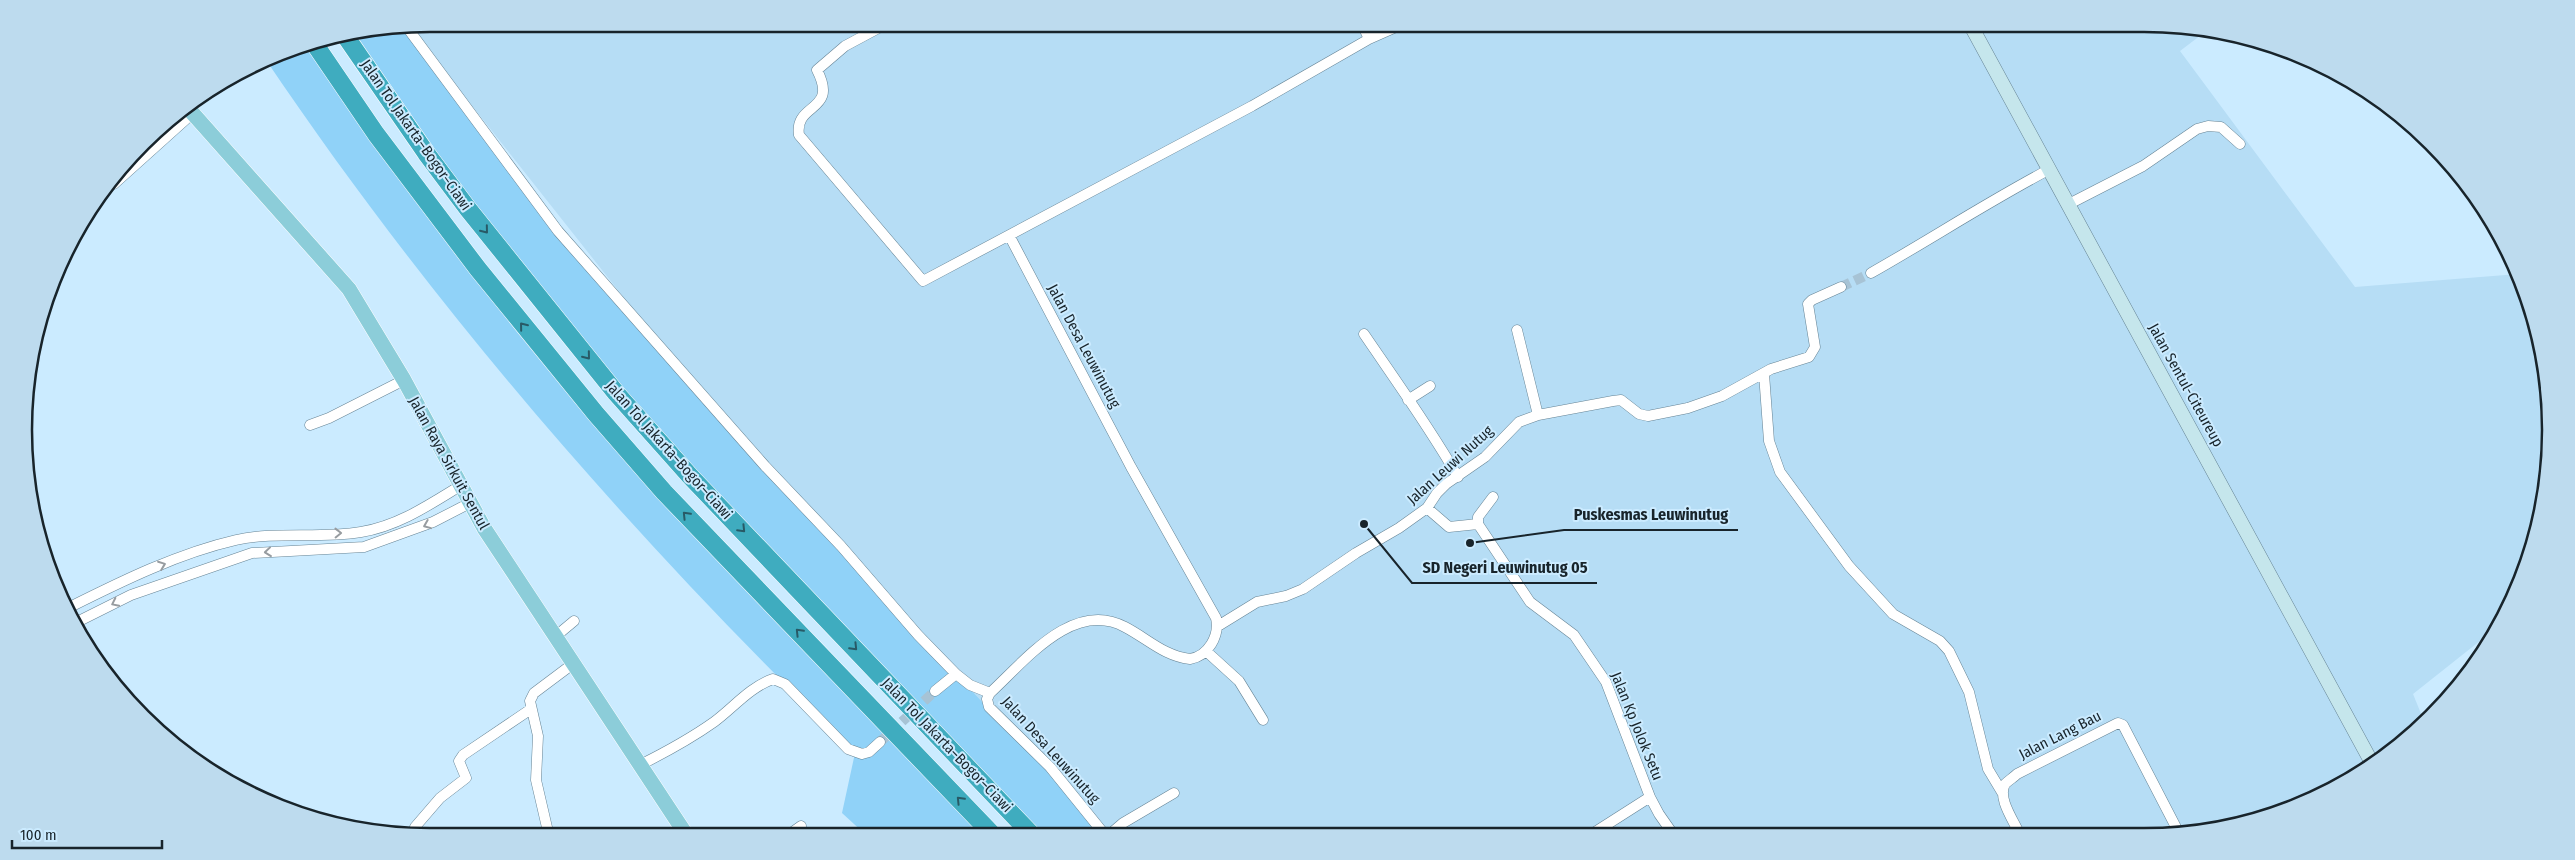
<svg xmlns="http://www.w3.org/2000/svg" width="2575" height="860" font-family="'Fira Sans Condensed',sans-serif">
	<style>
		.built { fill: #b6ddf5 }
		.green { fill: #90d2f8 }
		.lines { fill: none; stroke-linecap: round; stroke-linejoin: round }
		.street-tunnel { stroke: #a7c3d5; stroke-width: 10; stroke-dasharray: 10 5; stroke-linecap: butt }
		.street-casing { stroke: #668495; stroke-width: 11 }
		.secondary-casing { stroke: #668495; stroke-width: 15 }
		.primary-casing { stroke: #fff; stroke-width: 16 }
		.highway-casing { stroke: #fff; stroke-width: 19 }
		.street { stroke: #fff; stroke-width: 10 }
		.secondary { stroke: #c5e6ec; stroke-width: 14 }
		.primary { stroke: #8ccdd9; stroke-width: 15 }
		.highway { stroke: #3facbf; stroke-width: 18 }
		.oneway { stroke: #285a66 }
		.oneway2 { stroke: #979ca0 }
		.labels { text-anchor: middle; dominant-baseline: central; stroke-width: 4; stroke-linejoin: round; paint-order: stroke }
		.street-label { font-size: 15px; fill: #18242b; stroke: #cbebff }
		.rim { fill: none; stroke: #18242b; stroke-width: 2.5 }
		.leader { fill: none; stroke: #18242b; stroke-width: 2 }
		.callout-dot { fill: #18242b; stroke: #cbebff; stroke-width: 2 }
		.callout-label { font-size: 16px; text-anchor: middle; font-weight: bold; fill: #18242b; stroke: #cbebff; stroke-width: 4; stroke-linejoin: round; paint-order: stroke }
	</style>
	<rect width="100%" height="100%" fill="#cbebff"/>
	<!-- built -->
	<path class="built" d="M 430,24 L 2145,24 L 2205,32 L 2180,51 L 2355,287 L 2518,274 L 2530,299 L 2548,377 L 2550,456 L 2537,535 L 2500,625 L 2413,694 L 2424,721 L 2413,735 L 2324,794 L 2198,833 L 1113,835 L 979,703 L 670,356 L 409,26 Z"/>
	<!-- green -->
	<path class="green" d="M 406,26 L 565,240 L 918,635 L 1059,782 L 1105,835 L 1032,835 L 719,506 L 499,247 L 351,32 Z
		M 314,43 L 596,414 L 993,835 L 866,835 L 842,813 L 855,753 C 637,542 436,312 266,60 L 275,55 Z"/>
	<g class="lines">
		<!-- street-tunnel -->
		<path class="street-tunnel" d="M 1841,287 L 1871,273
			M 880,742 L 935,691"/>
		<defs>
			<path id="street" d="M 886,24 L 845,46 L 817,70 C 839,113 794,102 799,135 L 923,281 L 1252,106 L 1369,39 L 1403,24
				M 1362,24 L 1369,39
				M 406,26 L 558,231 L 765,466 L 841,546 L 918,635 L 956,674
				M 114,184 L 193,113
				M 2069,204 L 2143,166 L 2197,129 L 2208,126 L 2221,127 L 2240,144
				M 1010,237 L 1131,467 L 1216,618 C 1220,636 1208,656 1190,659 C 1164,656 1148,639 1125,627 C 1073,599 1025,661 990,693 L 987,699 L 989,707 L 1050,767 L 1105,835
				M 1871,273 C 1931,239 1989,201 2050,169
				M 1517,330 L 1538,415
				M 1364,334 C 1396,381 1430,428 1458,477
				M 1764,374 L 1769,441 L 1780,472 L 1849,566 L 1893,614 L 1940,641 L 1949,651 L 1969,692 L 1988,769 L 2003,794
				M 1408,400 L 1430,386
				M 310,425 L 329,418 L 404,380
				M 1493,497 L 1478,517 L 1478,524 L 1530,602 L 1574,635 L 1606,682 L 1650,797 L 1659,814 L 1673,834
				M 1427,508 L 1449,527 L 1478,524
				M 70,607 C 122,581 179,553 236,540 C 277,531 319,539 361,532 C 398,526 429,505 460,486
				M 77,622 L 131,595 L 252,553 L 364,547 L 433,522 L 470,503
				M 1218,626 L 1257,602 L 1286,596 L 1303,589 L 1356,553 L 1399,528 L 1427,508 L 1437,493 L 1446,484 L 1485,457 L 1519,422 L 1538,415 L 1613,401 L 1621,400 L 1639,414 L 1648,416 L 1688,408 L 1722,396 L 1771,369 L 1809,357 L 1815,347 L 1808,304 L 1812,300 L 1841,287
				M 556,636 L 574,621
				M 1206,651 L 1239,681 L 1263,720
				M 935,691 L 956,674 L 970,685 L 990,693
				M 640,765 C 666,752 690,739 714,722 C 733,708 750,687 773,679 L 785,684 L 848,749 L 862,754 L 869,752 L 880,742
				M 2019,833 C 2014,821 1997,798 2005,784 C 2008,781 2014,777 2017,774 L 2118,723 L 2123,725 L 2179,833
				M 413,834 L 415,827 L 440,798 L 466,778 L 459,761 L 463,755 L 531,709
				M 1592,834 L 1650,797
				M 1109,835 L 1123,823 L 1174,793
				M 549,836 L 536,780 L 538,736 L 530,701 L 534,693 L 574,663
				M 787,836 L 801,826"/>
			<path id="secondary" d="M 1970,24 L 2372,763"/>
			<path id="primary" d="M 188,108 L 349,289 L 404,380 L 484,528 L 687,836"/>
			<path id="highway" d="M 344,34 L 426,153 L 468,209 L 616,393 L 689,475 L 1032,835
				M 314,43 L 376,134 L 478,269 L 596,414 L 664,492 L 993,835"/>
		</defs>
		<!-- street casing -->
		<use href="#street" class="street-casing"/>
		<!-- secondary casing -->
		<use href="#secondary" class="secondary-casing"/>
		<!-- primary casing -->
		<use href="#primary" class="primary-casing"/>
		<!-- highway casing -->
		<use href="#highway" class="highway-casing"/>
		<!-- street -->
		<use href="#street" class="street"/>
		<!-- secondary -->
		<use href="#secondary" class="secondary"/>
		<!-- primary -->
		<use href="#primary" class="primary"/>
		<!-- highway -->
		<use href="#highway" class="highway"/>
	</g>
	<!-- one-way arrows -->
	<defs><path id="oneway-chevron" d="M-2-3.5L2.5 0L-2 3.5" fill="none" stroke-width="1.6" stroke-linecap="round" stroke-linejoin="round" transform="scale(1.25)"/></defs>
	<g class="oneway">
		<use href="#oneway-chevron" transform="translate(485 230) rotate(51)"/>
		<use href="#oneway-chevron" transform="translate(523 326) rotate(-129)"/>
		<use href="#oneway-chevron" transform="translate(587 356) rotate(51)"/>
		<use href="#oneway-chevron" transform="translate(686 515) rotate(-134)"/>
		<use href="#oneway-chevron" transform="translate(742 529) rotate(46)"/>
		<use href="#oneway-chevron" transform="translate(799 632) rotate(-134)"/>
		<use href="#oneway-chevron" transform="translate(854 647) rotate(46)"/>
		<use href="#oneway-chevron" transform="translate(960 800) rotate(-134)"/>
	</g>
	<g class="oneway2">
		<use href="#oneway-chevron" transform="translate(427 525) rotate(158)"/>
		<use href="#oneway-chevron" transform="translate(338 533) rotate(-1)"/>
		<use href="#oneway-chevron" transform="translate(268 552) rotate(174)"/>
		<use href="#oneway-chevron" transform="translate(162 565) rotate(-21)"/>
		<use href="#oneway-chevron" transform="translate(115 603) rotate(154)"/>
	</g>
	<g class="labels">
		<!-- street labels -->
		<g class="street-label">
			<text transform="translate(416 135) rotate(55)">Jalan Tol Jakarta–Bogor–Ciawi</text>
			<text transform="translate(1084 346) rotate(62)">Jalan Desa Leuwinutug</text>
			<text transform="translate(2186 385) rotate(61)">Jalan Sentul-Citeureup</text>
			<text transform="translate(669 450) rotate(48)">Jalan Tol Jakarta–Bogor–Ciawi</text>
			<text transform="translate(449 463) rotate(61)">Jalan Raya Sirkuit Sentul</text>
			<text transform="translate(1450 465) rotate(-42)">Jalan Leuwi Nutug</text>
			<text transform="translate(1637 726) rotate(68)">Jalan Kp Jolok Setu</text>
			<text transform="translate(2060 735) rotate(-27)">Jalan Lang Bau</text>
			<text transform="translate(947 745) rotate(46)">Jalan Tol Jakarta–Bogor–Ciawi</text>
			<text transform="translate(1051 750) rotate(48)">Jalan Desa Leuwinutug</text>
		</g>
	</g>
	<!-- crop -->
	<path d="M0 0H2575V860H0ZM430 32H2144A398 398 0 0 1 2542 430V430A398 398 0 0 1 2144 828H430A398 398 0 0 1 32 430V430A398 398 0 0 1 430 32Z" fill="#bddbee" fill-rule="evenodd"/>
	<path class="rim" d="M430 32H2144A398 398 0 0 1 2542 430V430A398 398 0 0 1 2144 828H430A398 398 0 0 1 32 430V430A398 398 0 0 1 430 32Z"/>
	<!-- callouts -->
	<path class="leader" d="M1470 543L1564 530H1738M1364 524L1412 583H1597"/>
	<g class="callout-dot">
		<circle cx="1470" cy="543" r="5"/>
		<circle cx="1364" cy="524" r="5"/>
	</g>
	<g class="callout-label">
		<text x="1651" y="520">Puskesmas Leuwinutug</text>
		<text x="1505" y="573">SD Negeri Leuwinutug 05</text>
	</g>
	<!-- scale -->
	<path d="M12 840v8h150v-8" fill="none" stroke="#18242b" stroke-width="2.5"/>
	<text x="20" y="840" font-size="15" fill="#18242b" stroke="#cbebff" stroke-width="4" paint-order="stroke">100 m</text>
</svg>
